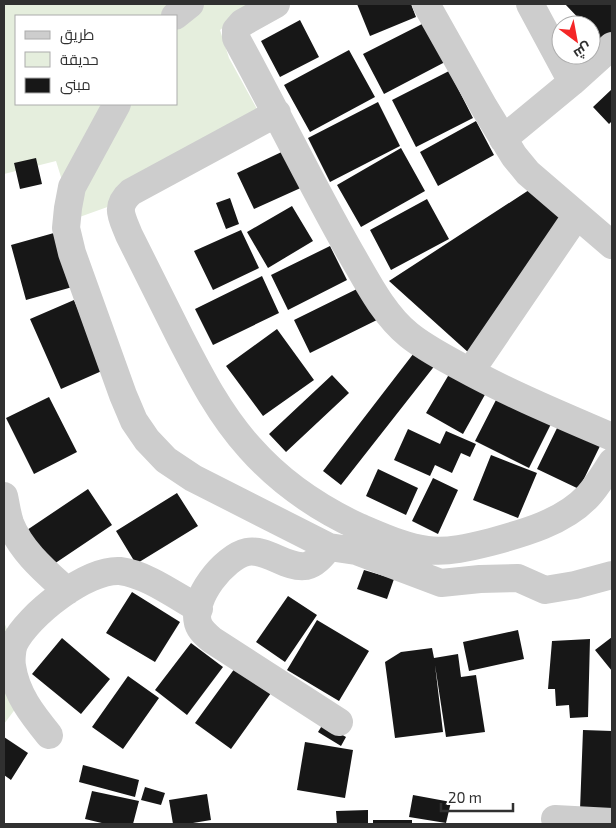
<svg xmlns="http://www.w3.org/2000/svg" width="616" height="828" font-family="'Exo 2',Cairo,sans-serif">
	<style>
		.green { fill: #e5eedd; fill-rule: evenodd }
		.building { fill: #171717 }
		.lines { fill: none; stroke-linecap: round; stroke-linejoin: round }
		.minor { stroke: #cdcdcd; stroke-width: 28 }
	</style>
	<rect width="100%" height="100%" fill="#fff"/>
	<!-- green -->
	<path class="green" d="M 4,4 L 259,4 L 237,16 L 220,30 L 229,58 L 257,109 L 113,205 L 74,219 L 56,161 L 4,174 ZM 16,16 L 176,16 L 176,104 L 16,104 Z
		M 4,622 L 24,671 L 19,704 L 4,724 Z"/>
	<!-- building -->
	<path class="building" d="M 357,4 L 411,4 L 416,17 L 370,36 Z
		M 565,4 L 612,4 L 612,40 L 605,46 L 591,31 L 591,25 L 585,25 Z
		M 300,20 L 319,57 L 280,77 L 261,41 Z
		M 424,23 L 445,62 L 384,94 L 363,54 Z
		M 349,50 L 375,97 L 310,132 L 284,85 Z
		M 449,71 L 473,118 L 416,147 L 392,100 Z
		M 612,89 L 612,121 L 609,124 L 593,107 Z
		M 378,102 L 400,146 L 330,182 L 308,138 Z
		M 476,121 L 494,155 L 438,186 L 420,152 Z
		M 401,148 L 425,191 L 361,227 L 337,185 Z
		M 288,149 L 305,186 L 254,209 L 237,173 Z
		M 36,158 L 42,184 L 20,189 L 14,163 Z
		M 529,190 L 566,216 L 469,353 L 389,281 Z
		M 230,198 L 239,224 L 226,229 L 216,203 Z
		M 427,199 L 449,239 L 391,270 L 370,230 Z
		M 292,206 L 313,241 L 268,268 L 247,232 Z
		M 241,230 L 259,268 L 213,290 L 194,251 Z
		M 61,231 L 76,286 L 26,300 L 11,245 Z
		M 330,246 L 347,280 L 288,310 L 271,275 Z
		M 262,276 L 279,313 L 213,345 L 195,309 Z
		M 367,284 L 383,317 L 310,353 L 294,320 Z
		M 74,300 L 104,370 L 61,389 L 30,319 Z
		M 277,329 L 314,380 L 263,416 L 226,366 Z
		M 417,349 L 436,364 L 341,485 L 323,471 Z
		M 451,371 L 487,391 L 463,434 L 426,413 Z
		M 332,375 L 349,393 L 286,452 L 269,434 Z
		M 498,396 L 552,422 L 529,468 L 475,441 Z
		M 49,397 L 77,452 L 34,474 L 6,418 Z
		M 558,426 L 600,446 L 579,489 L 537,469 Z
		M 408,429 L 440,444 L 446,431 L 476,444 L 470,457 L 461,453 L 452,473 L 435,465 L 430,476 L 394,460 Z
		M 491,455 L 537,473 L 518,518 L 473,500 Z
		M 378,469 L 418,488 L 406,515 L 366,496 Z
		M 433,478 L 458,490 L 438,534 L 412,521 Z
		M 88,489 L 112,525 L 51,566 L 27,530 Z
		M 177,493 L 198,526 L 136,564 L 116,531 Z
		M 364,570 L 394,579 L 387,599 L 357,589 Z
		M 132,592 L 180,622 L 155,662 L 106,633 Z
		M 288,596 L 317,615 L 285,662 L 256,642 Z
		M 317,620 L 369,651 L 339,701 L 287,670 Z
		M 518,630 L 524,659 L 469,671 L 463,642 Z
		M 612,637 L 612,671 L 595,650 Z
		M 62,638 L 110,679 L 81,714 L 32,674 Z
		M 590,639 L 588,717 L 570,718 L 569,705 L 556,706 L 555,689 L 548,689 L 552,641 Z
		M 191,643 L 223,667 L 187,715 L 155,690 Z
		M 432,648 L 434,658 L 458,654 L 461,677 L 476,675 L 485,732 L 446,737 L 435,665 L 443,732 L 395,738 L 385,662 L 401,652 Z
		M 235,668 L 271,693 L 231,749 L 195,723 Z
		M 128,676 L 159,698 L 123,749 L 92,727 Z
		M 323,724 L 346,737 L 341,746 L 318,732 Z
		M 583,730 L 612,731 L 612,811 L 580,810 Z
		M 4,737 L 28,753 L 11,780 L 4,775 Z
		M 305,742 L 353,750 L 345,798 L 297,790 Z
		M 83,765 L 139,780 L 135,797 L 79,782 Z
		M 145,787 L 165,793 L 161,805 L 141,800 Z
		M 92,791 L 139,801 L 133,824 L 106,824 L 85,819 Z
		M 207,794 L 211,820 L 187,824 L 173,824 L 169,800 Z
		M 413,795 L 451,802 L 446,823 L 409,817 Z
		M 368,810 L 368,824 L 337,824 L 336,811 Z
		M 373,820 L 412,820 L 412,824 L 373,824 Z"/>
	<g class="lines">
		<!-- minor -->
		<path class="minor" d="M 276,4 L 242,23 L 236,30 L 236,38 C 275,109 310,182 350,252 C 367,281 383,314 409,335 C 425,348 443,357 461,367 C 510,394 561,415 612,437
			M 426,4 L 484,107 L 514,156 L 528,173 L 612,245
			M 175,16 L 190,4
			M 572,82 L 612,46
			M 117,104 L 72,187 L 68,208 L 66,228 L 72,253 L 123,395 L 134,421 L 147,440 L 166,460 L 193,478 L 329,547 L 356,551 L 441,583 L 480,579 L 518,578 L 545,590 L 575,585 L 612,575
			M 277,113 L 131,192 C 114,207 122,217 129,235 C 146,269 163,303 180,337 C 200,376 220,415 250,448 C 280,482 318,508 359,527 C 381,536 404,547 427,550 C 447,553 471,547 491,542 C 524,533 564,522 588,496 C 597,486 605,473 612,462
			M 503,139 L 572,82 L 530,4
			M 470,372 L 577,215
			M 4,496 C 6,505 7,514 10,523 C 21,551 45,571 67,591
			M 329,547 C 323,554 316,564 306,566 C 286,569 267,548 247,552 C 224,557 191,599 198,623 C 200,630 206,635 212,640 L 339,722
			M 49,735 C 32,714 16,694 12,666 C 11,660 12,649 14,644 C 28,615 87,569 120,571 C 146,574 176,596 199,609
			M 555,819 L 612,822"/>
	</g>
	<!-- border -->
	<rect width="616" height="828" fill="none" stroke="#303030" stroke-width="10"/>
	<!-- legend -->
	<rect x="15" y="15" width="162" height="90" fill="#ffffff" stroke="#acacac"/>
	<rect x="25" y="31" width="25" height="8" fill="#cdcdcd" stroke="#acacac"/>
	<text x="60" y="40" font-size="15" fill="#303030">طريق</text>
	<rect x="25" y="52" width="25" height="15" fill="#e5eedd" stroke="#acacac"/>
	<text x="60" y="65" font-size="15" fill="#303030">حديقة</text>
	<rect x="25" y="78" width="25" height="15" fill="#171717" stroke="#acacac"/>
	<text x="60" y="90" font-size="15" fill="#303030">مبنى</text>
	<!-- north arrow -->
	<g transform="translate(576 40) rotate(148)"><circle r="24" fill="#ffffff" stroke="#acacac"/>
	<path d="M0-4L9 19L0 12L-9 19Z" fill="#f42627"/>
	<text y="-8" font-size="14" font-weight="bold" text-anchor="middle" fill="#303030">ش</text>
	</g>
	<!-- scale -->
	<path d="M441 803v8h72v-8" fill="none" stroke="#303030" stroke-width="2.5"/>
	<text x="448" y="803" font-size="15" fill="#303030" stroke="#ffffff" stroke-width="4" paint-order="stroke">20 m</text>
</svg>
